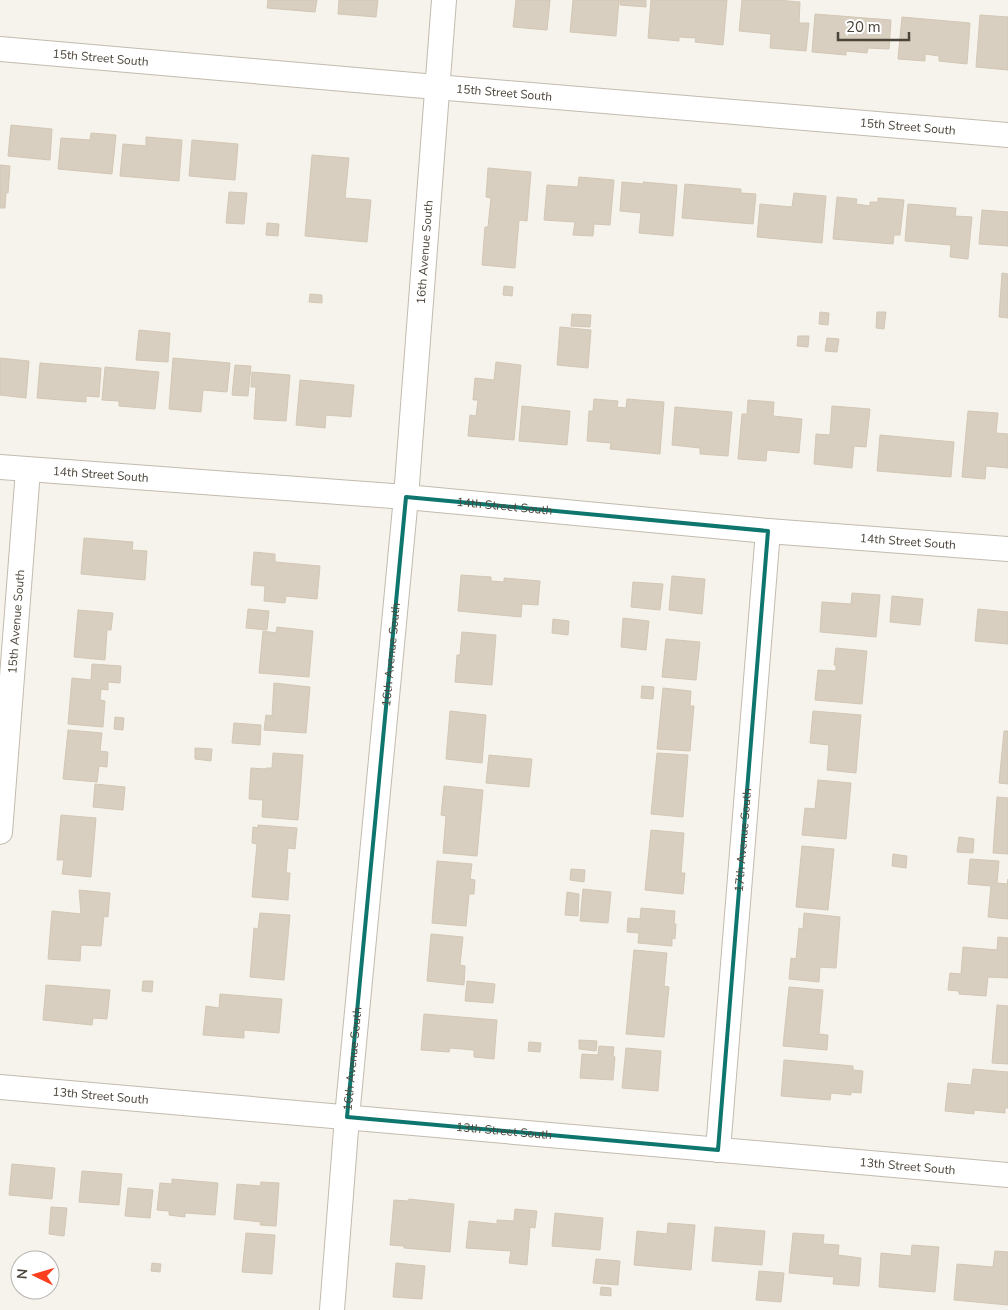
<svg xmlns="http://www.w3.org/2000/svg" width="1008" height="1310" font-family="'Nunito Sans',sans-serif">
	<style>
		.building { fill: #d8cfc1; stroke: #d3c7b4 }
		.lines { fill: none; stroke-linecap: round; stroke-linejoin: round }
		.minor-casing { stroke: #c2bbae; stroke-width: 26 }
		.minor { stroke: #fff; stroke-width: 24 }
		.marked { fill: none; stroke: #0f766e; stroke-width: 4; stroke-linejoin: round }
		.labels { text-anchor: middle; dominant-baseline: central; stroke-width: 5; stroke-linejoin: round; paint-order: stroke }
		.street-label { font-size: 12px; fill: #4b4439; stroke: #fff }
	</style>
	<rect width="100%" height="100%" fill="#f6f3ec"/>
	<!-- building -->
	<path class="building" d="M 268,0 L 317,0 L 315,12 L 267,8 Z
		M 339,0 L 378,0 L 376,17 L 338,14 Z
		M 516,0 L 550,0 L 547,30 L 513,27 Z
		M 573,0 L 619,0 L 616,36 L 570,32 Z
		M 620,0 L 646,0 L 646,7 L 620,5 Z
		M 651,0 L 727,0 L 723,45 L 695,42 L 696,38 L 679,37 L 679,41 L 648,38 Z
		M 742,0 L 777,0 L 800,2 L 799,23 L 809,23 L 806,51 L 770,48 L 771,34 L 739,31 Z
		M 815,14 L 891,20 L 889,49 L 868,48 L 867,53 L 846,51 L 846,55 L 812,52 Z
		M 980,15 L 1008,17 L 1008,70 L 976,67 Z
		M 902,17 L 970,23 L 967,64 L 939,61 L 939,56 L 925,54 L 925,61 L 898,59 Z
		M 11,125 L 52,129 L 50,160 L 8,156 Z
		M 91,133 L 116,135 L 112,174 L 58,169 L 61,138 L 90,140 Z
		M 146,137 L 182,140 L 179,181 L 120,176 L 123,144 L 146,146 Z
		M 192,140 L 238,144 L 235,180 L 189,176 Z
		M 312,155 L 349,158 L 345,198 L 371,200 L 367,242 L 305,236 Z
		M 0,165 L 10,166 L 8,193 L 6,192 L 5,208 L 0,208 Z
		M 488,168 L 531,172 L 527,221 L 519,220 L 515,268 L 482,265 L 485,227 L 488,227 L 491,198 L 486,197 Z
		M 579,177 L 614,180 L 610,225 L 594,224 L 593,236 L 573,235 L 575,222 L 544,220 L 547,185 L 578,187 Z
		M 622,182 L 643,184 L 643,182 L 677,185 L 673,236 L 639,233 L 641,213 L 620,211 Z
		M 685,184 L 741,189 L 741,193 L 756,194 L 753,224 L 682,218 Z
		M 229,192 L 247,193 L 244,224 L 226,223 Z
		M 794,193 L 826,196 L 822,243 L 757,237 L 760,204 L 792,207 Z
		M 837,197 L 857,199 L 856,204 L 870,206 L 870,202 L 878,202 L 878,198 L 904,200 L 900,235 L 894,235 L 893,244 L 833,239 Z
		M 908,204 L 956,208 L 955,216 L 972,217 L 968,259 L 950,257 L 951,245 L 905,241 Z
		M 982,210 L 1008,212 L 1008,246 L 979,244 Z
		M 267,223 L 279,224 L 278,236 L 266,235 Z
		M 1002,273 L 1008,274 L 1008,318 L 999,317 Z
		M 504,286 L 513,287 L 512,296 L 503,295 Z
		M 310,294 L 322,295 L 322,303 L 309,302 Z
		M 820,312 L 829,313 L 828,325 L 819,324 Z
		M 877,312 L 886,312 L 884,329 L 876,328 Z
		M 572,314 L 591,315 L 590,327 L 571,326 Z
		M 560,327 L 591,330 L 588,368 L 557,365 Z
		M 139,330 L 170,333 L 168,362 L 136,360 Z
		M 798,336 L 809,336 L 808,347 L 797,346 Z
		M 827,338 L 839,339 L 837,352 L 825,351 Z
		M 0,358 L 29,361 L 26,398 L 0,395 Z
		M 173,358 L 230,363 L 227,392 L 203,390 L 201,412 L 169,409 Z
		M 496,362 L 521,365 L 514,440 L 468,436 L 470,415 L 476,416 L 478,400 L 473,400 L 475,378 L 494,380 Z
		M 40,363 L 101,368 L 99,397 L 86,396 L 86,402 L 37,398 Z
		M 235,365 L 251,366 L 248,396 L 232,395 Z
		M 105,367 L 159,372 L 155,409 L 119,406 L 119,401 L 102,400 Z
		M 252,372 L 290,375 L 286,421 L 254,419 L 256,387 L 251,387 Z
		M 300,380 L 354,385 L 351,417 L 326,415 L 325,428 L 296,425 Z
		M 594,399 L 618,401 L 617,407 L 626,408 L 627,399 L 664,402 L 660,454 L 610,449 L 611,443 L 587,441 L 589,411 L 593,411 Z
		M 748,400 L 774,402 L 773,416 L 802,419 L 799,453 L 767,450 L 766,461 L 738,459 L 742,414 L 747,414 Z
		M 522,406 L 570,411 L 567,445 L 519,441 Z
		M 832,406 L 870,409 L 866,447 L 854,446 L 852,468 L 814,464 L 816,434 L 830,435 Z
		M 675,407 L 732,412 L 728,456 L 700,454 L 700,448 L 672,445 Z
		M 968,411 L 998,413 L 996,433 L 1008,434 L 1008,468 L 986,466 L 985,479 L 962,477 Z
		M 880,435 L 954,442 L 951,477 L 877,471 Z
		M 84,538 L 133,542 L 132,550 L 147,551 L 145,580 L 81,574 Z
		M 254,552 L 275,554 L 275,562 L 320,566 L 317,599 L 286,596 L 285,603 L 264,601 L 265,586 L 251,585 Z
		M 461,575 L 491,577 L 491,581 L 504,582 L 504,578 L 540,581 L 538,605 L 522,604 L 521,617 L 458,611 Z
		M 672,576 L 705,579 L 702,614 L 669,610 Z
		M 633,582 L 663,584 L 660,610 L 631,607 Z
		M 852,593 L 880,595 L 876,637 L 820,632 L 822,602 L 851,604 Z
		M 892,596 L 923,599 L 920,625 L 890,622 Z
		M 248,609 L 269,611 L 267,630 L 246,628 Z
		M 978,609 L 1008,612 L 1008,644 L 975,641 Z
		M 78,610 L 113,613 L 111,630 L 107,630 L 105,660 L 74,657 Z
		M 623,618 L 649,621 L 646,650 L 621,647 Z
		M 553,619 L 569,621 L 568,635 L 552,633 Z
		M 277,627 L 313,631 L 309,677 L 259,673 L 263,631 L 276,633 Z
		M 462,632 L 496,635 L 492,685 L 455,682 L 457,655 L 460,655 Z
		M 666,639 L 700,642 L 696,680 L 662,677 Z
		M 836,648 L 867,651 L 862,704 L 815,700 L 818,670 L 836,671 L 836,665 L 834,665 Z
		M 92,664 L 121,666 L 120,683 L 108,682 L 108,690 L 101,689 L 100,700 L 105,701 L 103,727 L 68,724 L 72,678 L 91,680 Z
		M 274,683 L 310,687 L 306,733 L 264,730 L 266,715 L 272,716 Z
		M 642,686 L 654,687 L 653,699 L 641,698 Z
		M 663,688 L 691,691 L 690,706 L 694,706 L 690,751 L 657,749 Z
		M 450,711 L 486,715 L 482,763 L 446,759 Z
		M 813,711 L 861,715 L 856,773 L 827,770 L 829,745 L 810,743 Z
		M 115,717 L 124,718 L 123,730 L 114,729 Z
		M 234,723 L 261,725 L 260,745 L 232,743 Z
		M 68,730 L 102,733 L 100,751 L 108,752 L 107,767 L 99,766 L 97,782 L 63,779 Z
		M 1004,731 L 1008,731 L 1008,784 L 999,783 Z
		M 195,748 L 212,749 L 211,761 L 195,759 Z
		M 273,753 L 303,755 L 298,820 L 262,817 L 263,800 L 249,799 L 251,768 L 266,769 L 266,768 L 272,768 Z
		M 657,753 L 688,755 L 683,817 L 651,814 Z
		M 489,755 L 532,759 L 529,787 L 486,783 Z
		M 818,780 L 851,783 L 846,839 L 802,835 L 805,808 L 815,809 Z
		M 95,784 L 125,787 L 123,810 L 93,807 Z
		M 444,786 L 483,790 L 477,856 L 443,853 L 446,816 L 441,815 Z
		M 997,797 L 1008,798 L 1008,854 L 993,853 Z
		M 61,815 L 96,818 L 91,877 L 62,874 L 64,860 L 57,860 Z
		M 258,825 L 297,828 L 295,849 L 288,848 L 286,873 L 290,873 L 288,900 L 252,897 L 257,844 L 252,843 L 253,827 L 258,828 Z
		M 651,830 L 684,833 L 681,873 L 685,873 L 683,894 L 645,890 Z
		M 959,837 L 974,839 L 973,853 L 957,852 Z
		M 802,846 L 834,849 L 828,910 L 796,907 Z
		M 893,854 L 907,856 L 906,868 L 892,866 Z
		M 970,859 L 999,861 L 997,883 L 1007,884 L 1008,879 L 1008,919 L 988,917 L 991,886 L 968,884 Z
		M 437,861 L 472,864 L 470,879 L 475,880 L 474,894 L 469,894 L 466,926 L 432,923 Z
		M 571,869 L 585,870 L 584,882 L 570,880 Z
		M 583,889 L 611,892 L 608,923 L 580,921 Z
		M 79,890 L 110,893 L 108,917 L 104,916 L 101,946 L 81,945 L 80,961 L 48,959 L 52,911 L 81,914 Z
		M 567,892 L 579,894 L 578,916 L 565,915 Z
		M 641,908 L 675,911 L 674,924 L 676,924 L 675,939 L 672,938 L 672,946 L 638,943 L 639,933 L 627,932 L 628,918 L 640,919 Z
		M 260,913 L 290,915 L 284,980 L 250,977 L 254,928 L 258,929 Z
		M 804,913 L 840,917 L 836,968 L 820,967 L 819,982 L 789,979 L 791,958 L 796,959 L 799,928 L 803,929 Z
		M 431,934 L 463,937 L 460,965 L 465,966 L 464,985 L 427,981 Z
		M 998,937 L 1008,938 L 1008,978 L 988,977 L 986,996 L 959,994 L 959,991 L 948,990 L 950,973 L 961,974 L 963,947 L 997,950 Z
		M 634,950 L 667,953 L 664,986 L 669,987 L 664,1037 L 626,1034 Z
		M 143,981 L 153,981 L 152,992 L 142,991 Z
		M 467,981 L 495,984 L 493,1003 L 465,1001 Z
		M 46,985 L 110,990 L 107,1019 L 93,1018 L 92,1025 L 43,1020 Z
		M 789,987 L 823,990 L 819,1034 L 828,1035 L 827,1050 L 783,1046 Z
		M 220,994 L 282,999 L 279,1033 L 244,1030 L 244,1038 L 203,1035 L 206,1006 L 219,1008 Z
		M 997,1005 L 1008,1006 L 1008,1064 L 992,1063 Z
		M 424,1014 L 497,1020 L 494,1059 L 474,1057 L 474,1050 L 450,1048 L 449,1052 L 421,1050 Z
		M 579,1040 L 597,1041 L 596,1051 L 579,1049 Z
		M 529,1042 L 541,1043 L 540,1052 L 528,1051 Z
		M 599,1046 L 614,1047 L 613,1056 L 615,1057 L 613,1080 L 580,1078 L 582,1054 L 598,1055 Z
		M 626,1048 L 661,1051 L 658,1091 L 622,1088 Z
		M 784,1060 L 853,1066 L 853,1070 L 863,1071 L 861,1093 L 851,1092 L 851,1095 L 831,1093 L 830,1100 L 781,1096 Z
		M 973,1069 L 1008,1072 L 1008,1108 L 1005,1108 L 1005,1113 L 974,1110 L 974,1114 L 945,1111 L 948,1083 L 971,1085 Z
		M 12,1164 L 55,1168 L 52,1199 L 9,1195 Z
		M 82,1171 L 122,1174 L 119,1205 L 79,1202 Z
		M 172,1179 L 218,1183 L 215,1215 L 185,1213 L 185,1217 L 169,1215 L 169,1211 L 157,1210 L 160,1183 L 172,1184 Z
		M 261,1182 L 279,1183 L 276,1226 L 260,1225 L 261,1222 L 234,1219 L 237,1184 L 260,1186 Z
		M 128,1188 L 153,1190 L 150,1218 L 125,1216 Z
		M 409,1199 L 454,1204 L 450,1252 L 404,1248 L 404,1246 L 390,1245 L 394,1200 L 408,1201 Z
		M 51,1207 L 67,1208 L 64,1236 L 49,1234 Z
		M 515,1209 L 537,1211 L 535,1228 L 530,1227 L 527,1265 L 509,1263 L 511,1251 L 466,1248 L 469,1221 L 497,1224 L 497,1220 L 514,1221 Z
		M 555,1213 L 603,1218 L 600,1250 L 552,1246 Z
		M 668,1223 L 695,1225 L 691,1270 L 634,1265 L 637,1231 L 667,1234 Z
		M 715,1227 L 765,1231 L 762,1265 L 712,1261 Z
		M 246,1233 L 275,1235 L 272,1274 L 242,1272 Z
		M 793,1233 L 824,1235 L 823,1244 L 839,1245 L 838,1255 L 861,1258 L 859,1286 L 833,1284 L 834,1277 L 789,1273 Z
		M 912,1245 L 939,1247 L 935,1292 L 879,1287 L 881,1253 L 911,1256 Z
		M 995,1251 L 1008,1252 L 1008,1305 L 954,1300 L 957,1264 L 993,1267 Z
		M 596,1259 L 620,1261 L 618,1285 L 593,1283 Z
		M 152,1263 L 161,1264 L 160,1272 L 151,1271 Z
		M 396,1263 L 425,1266 L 422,1299 L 393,1297 Z
		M 759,1271 L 784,1273 L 781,1302 L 756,1300 Z
		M 601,1287 L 611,1288 L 611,1296 L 600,1295 Z"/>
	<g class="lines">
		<defs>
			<g id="minor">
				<path id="s1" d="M 0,49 L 436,87 L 1008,135"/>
				<path id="s2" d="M 0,467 L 406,497 L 768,531 L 1008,549"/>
				<path id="s3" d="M 0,832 L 28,470"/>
				<path id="s4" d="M 0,1087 L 1008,1175"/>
				<path id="s5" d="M 718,1150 L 768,531"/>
				<path id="s6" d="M 332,1310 L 347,1117 L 406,497 L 444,0"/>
			</g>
		</defs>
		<!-- minor casing -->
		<use href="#minor" class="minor-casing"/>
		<!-- minor -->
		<use href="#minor" class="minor"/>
	</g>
	<!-- marked area -->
	<path class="marked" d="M 406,497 L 768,531 L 718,1150 L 347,1117 Z"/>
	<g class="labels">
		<!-- street labels -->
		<g class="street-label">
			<text stroke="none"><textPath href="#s1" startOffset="101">15th Street South</textPath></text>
			<text stroke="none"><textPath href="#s1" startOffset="506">15th Street South</textPath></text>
			<text stroke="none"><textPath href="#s1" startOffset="911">15th Street South</textPath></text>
			<text stroke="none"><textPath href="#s6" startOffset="1062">16th Avenue South</textPath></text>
			<text stroke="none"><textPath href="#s2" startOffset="101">14th Street South</textPath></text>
			<text stroke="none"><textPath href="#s2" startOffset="506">14th Street South</textPath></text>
			<text stroke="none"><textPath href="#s2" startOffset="911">14th Street South</textPath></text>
			<text stroke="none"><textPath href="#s3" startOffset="211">15th Avenue South</textPath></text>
			<text stroke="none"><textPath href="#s6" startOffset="658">16th Avenue South</textPath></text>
			<text stroke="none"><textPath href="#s5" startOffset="311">17th Avenue South</textPath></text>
			<text stroke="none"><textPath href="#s6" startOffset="252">16th Avenue South</textPath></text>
			<text stroke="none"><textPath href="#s4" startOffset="101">13th Street South</textPath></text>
			<text stroke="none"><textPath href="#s4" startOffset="506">13th Street South</textPath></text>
			<text stroke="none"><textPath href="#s4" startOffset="911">13th Street South</textPath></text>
		</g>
	</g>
	<!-- north arrow -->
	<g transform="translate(35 1275) rotate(275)"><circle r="24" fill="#ffffff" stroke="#b7b4b0"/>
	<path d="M0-4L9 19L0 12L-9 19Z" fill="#fc3f1d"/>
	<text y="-8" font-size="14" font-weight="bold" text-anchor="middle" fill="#4b4439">N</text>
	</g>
	<!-- scale -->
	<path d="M838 32v8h71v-8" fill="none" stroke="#4b4439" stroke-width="2.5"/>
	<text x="846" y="32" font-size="15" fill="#4b4439" stroke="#ffffff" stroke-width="4" paint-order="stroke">20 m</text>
</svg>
